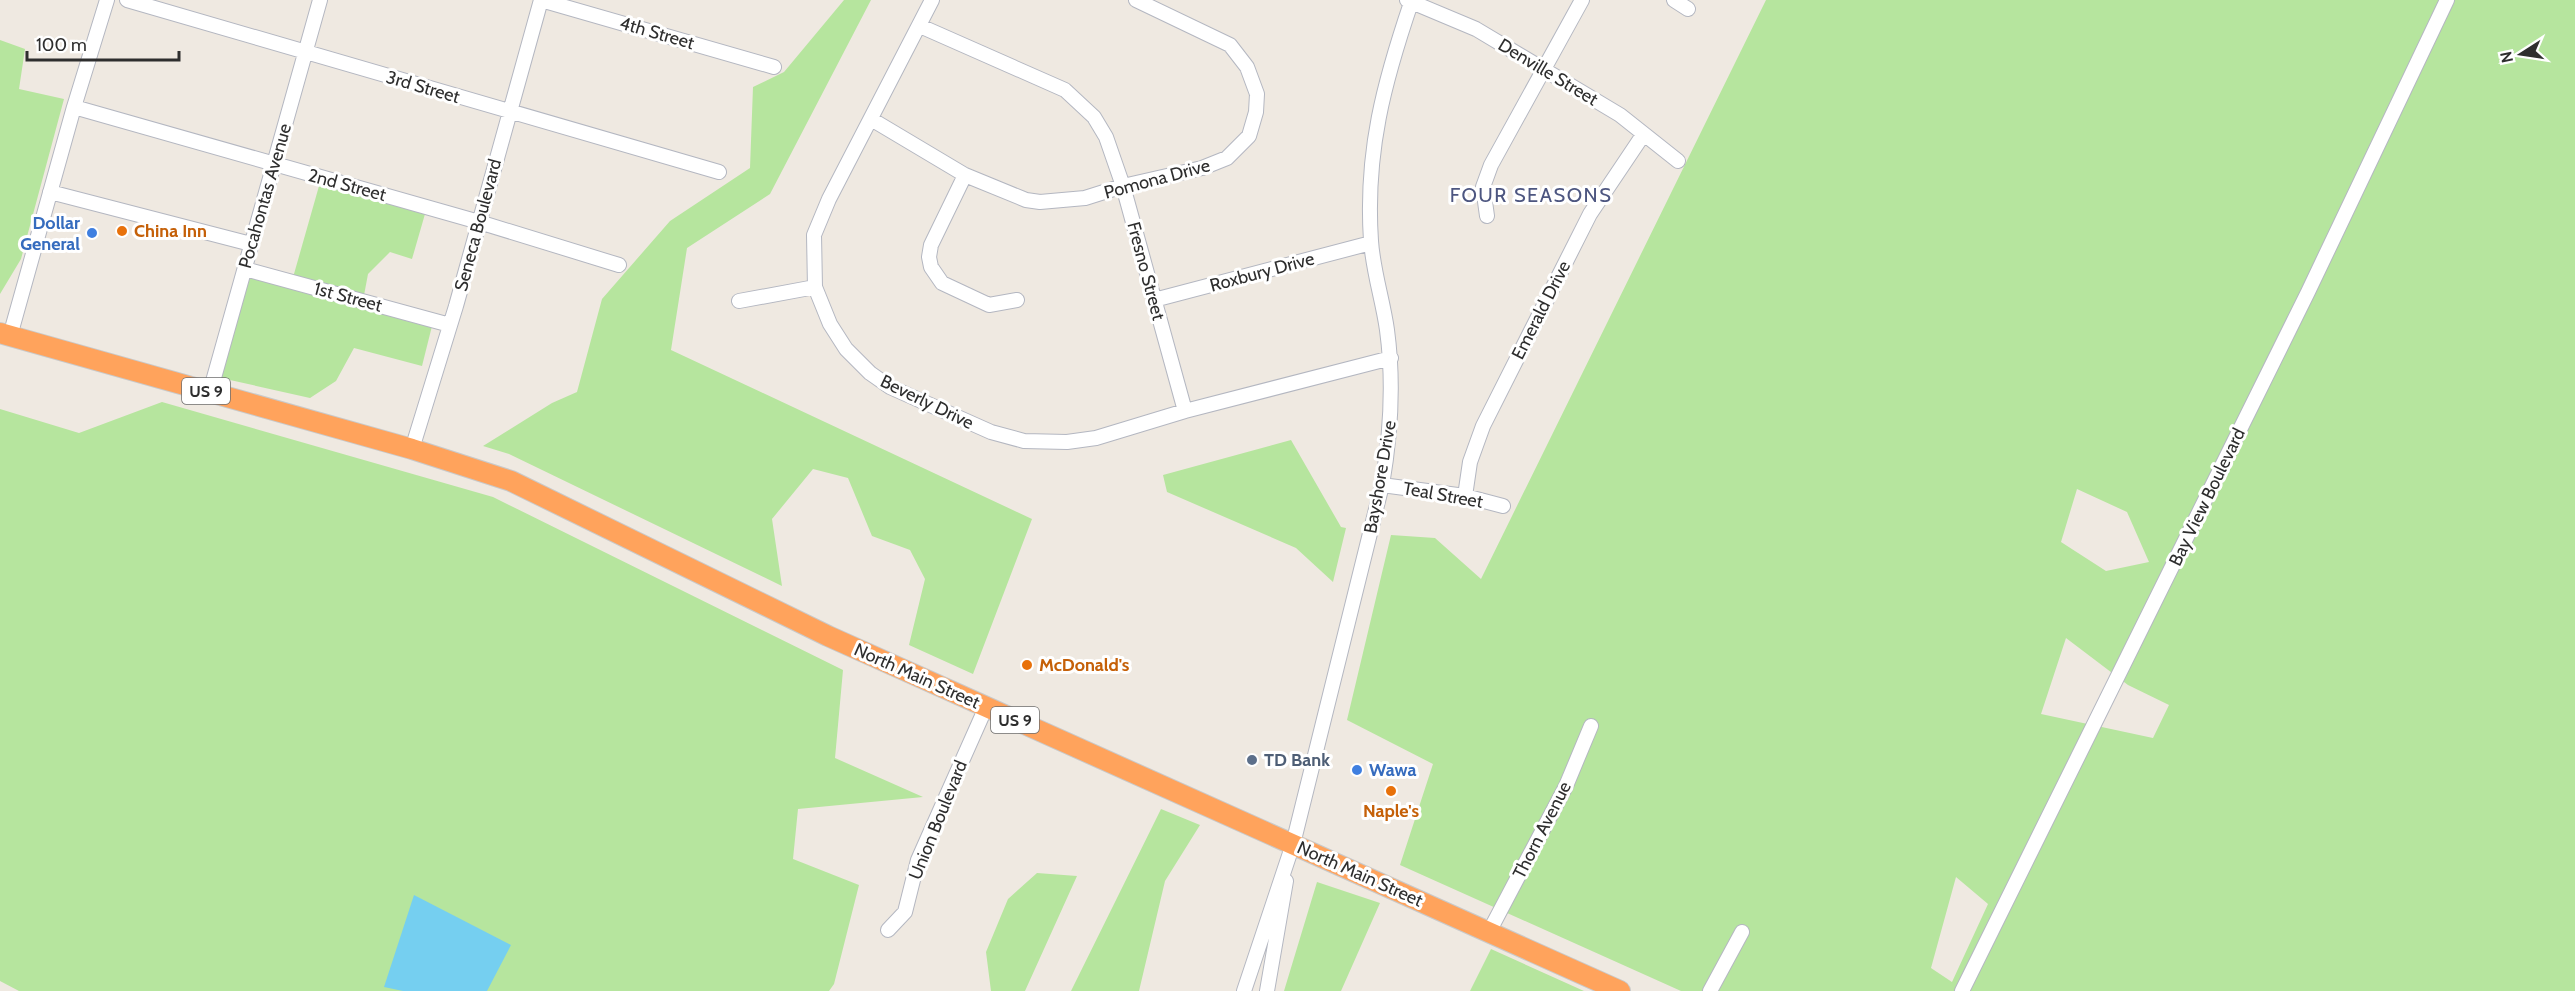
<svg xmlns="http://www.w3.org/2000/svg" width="2575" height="991" font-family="Cabin,sans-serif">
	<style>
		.green { fill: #b6e59e; fill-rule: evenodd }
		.water { fill: #75cff0 }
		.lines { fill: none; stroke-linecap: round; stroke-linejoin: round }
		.minor-casing { stroke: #b4b7c1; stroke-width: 16 }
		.highway-casing { stroke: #c9c9c9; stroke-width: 22 }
		.minor { stroke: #fff; stroke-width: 14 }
		.highway { stroke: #ffa35c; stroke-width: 20 }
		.food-dot { fill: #e8710a; stroke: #fff; stroke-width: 2 }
		.shop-dot { fill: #3f7fe0; stroke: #fff; stroke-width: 2 }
		.service-dot { fill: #5c6f8a; stroke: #fff; stroke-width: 2 }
		.labels { text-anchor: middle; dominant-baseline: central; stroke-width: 6; stroke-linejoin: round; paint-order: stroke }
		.shield { fill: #fff; stroke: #6d6d6d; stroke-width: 1.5 }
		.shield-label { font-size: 16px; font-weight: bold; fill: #2e2e2e }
		.street-label { font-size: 18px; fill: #2e2e2e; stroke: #fff }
		.shop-label { font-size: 18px; font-weight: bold; fill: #366cbe; stroke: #fff; text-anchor: end }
		.food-label { font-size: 18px; font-weight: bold; fill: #c56008; stroke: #fff; text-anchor: start }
		.service-label { font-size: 18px; font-weight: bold; fill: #4e5e75; stroke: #fff; text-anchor: start }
		.neighbourhood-label { font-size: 20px; letter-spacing: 1.5px; fill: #4d5680; stroke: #fff }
	</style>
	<rect width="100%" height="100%" fill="#efe9e1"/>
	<!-- green -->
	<path class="green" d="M 844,0 L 871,0 L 770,194 L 687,248 L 671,350 L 1032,519 L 973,674 L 909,645 L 925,579 L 910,550 L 872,536 L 848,478 L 813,469 L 772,519 L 782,586 L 509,454 L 483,446 L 552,403 L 577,392 L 602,299 L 670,221 L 750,168 L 753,87 L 784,72 Z
		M 1766,0 L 2575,0 L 2575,991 L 1681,991 L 1400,865 L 1433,764 L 1347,720 L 1391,535 L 1435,538 L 1481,579 ZM 2077,489 L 2127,512 L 2149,562 L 2106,571 L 2061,542 ZM 2066,638 L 2128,685 L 2169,705 L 2153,738 L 2041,714 ZM 1956,877 L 1988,904 L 1952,982 L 1931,968 Z
		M 0,40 L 25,49 L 19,89 L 64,99 L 21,259 L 0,294 L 0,300 Z
		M 321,179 L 425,214 L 412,259 L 390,252 L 368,274 L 362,306 L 432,326 L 422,366 L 354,348 L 336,381 L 310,398 L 221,378 L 250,277 L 290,288 Z
		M 162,402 L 493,497 L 843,670 L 835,758 L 923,797 L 798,809 L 793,859 L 859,885 L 834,984 L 829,991 L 19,991 L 0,981 L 0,409 L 79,433 Z
		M 1291,440 L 1341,527 L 1346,528 L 1333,582 L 1296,548 L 1167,492 L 1163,475 Z
		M 1161,809 L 1200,825 L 1165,881 L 1139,991 L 1071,991 Z
		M 1037,873 L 1077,876 L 1025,991 L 991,991 L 986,952 L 1008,899 Z
		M 1317,882 L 1380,903 L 1341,991 L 1284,991 Z
		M 1491,949 L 1584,991 L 1470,991 Z"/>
	<!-- water -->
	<path class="water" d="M 414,895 L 511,945 L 487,991 L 403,991 L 384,987 Z"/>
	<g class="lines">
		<defs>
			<path id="minor" d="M 127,0 L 719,172
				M 541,0 L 774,67
				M 932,0 L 829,199 L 814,235 L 815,287 L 830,324 L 846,349 L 870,373 L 890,387 L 991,432 L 1024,441 L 1067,442 L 1096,438 L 1185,411 L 1391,358
				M 1407,0 L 1476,29 L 1620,115 L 1678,161
				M 1674,0 L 1688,9
				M 920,26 L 1065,90 L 1094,117 L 1106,137 L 1123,186 L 1185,411
				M 74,107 L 479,222 L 619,265
				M 871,119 L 965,175 L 1026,200 L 1040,202 L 1085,198 L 1123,186 L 1202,168 L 1227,158 L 1249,136 L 1256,112 L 1257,94 L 1247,67 L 1230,45 L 1136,0
				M 965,175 L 931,245 L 929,257 L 931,267 L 942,283 L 989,305 L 1017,300
				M 50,192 L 251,244
				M 1487,216 L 1483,187 L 1491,165 L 1582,0
				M 245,269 L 450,325
				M 1154,300 L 1371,243
				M 739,301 L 815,287
				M 10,336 L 74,107 L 107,0
				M 210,392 L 320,0
				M 412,449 L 456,306 L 541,0
				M 1382,485 L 1465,496 L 1503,506
				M 1465,496 L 1470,462 L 1483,426 L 1590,214 L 1643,135
				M 888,930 L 905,912 L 918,860 L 986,707
				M 1489,932 L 1566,786 L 1591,726
				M 1244,991 L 1293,844 L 1382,485 C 1391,433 1394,382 1387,330 C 1383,301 1373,271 1371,241 C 1365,152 1384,82 1412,0
				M 1267,991 L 1286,881
				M 1710,991 L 1742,932
				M 1962,991 L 2308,292 L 2447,0"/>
			<path id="highway" d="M 0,333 L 412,449 L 511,481 L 828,636 L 1620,991"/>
		</defs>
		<!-- minor casing -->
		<use href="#minor" class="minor-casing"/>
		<!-- highway casing -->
		<use href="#highway" class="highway-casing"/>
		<!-- minor -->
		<use href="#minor" class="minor"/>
		<!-- highway -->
		<use href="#highway" class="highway"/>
	</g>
	<!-- markers -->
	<g class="food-dot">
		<circle cx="122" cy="231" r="6"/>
		<circle cx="1027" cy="665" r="6"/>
		<circle cx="1391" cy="791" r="6"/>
	</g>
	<g class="shop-dot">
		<circle cx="92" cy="233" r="6"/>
		<circle cx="1357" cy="770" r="6"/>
	</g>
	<circle class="service-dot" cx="1252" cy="760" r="6"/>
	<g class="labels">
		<!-- shield labels -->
		<g class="shield">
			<rect x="182" y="378" width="48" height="26" rx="4.5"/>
			<rect x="991" y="707" width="48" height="26" rx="4.5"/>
		</g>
		<g class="shield-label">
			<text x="206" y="391">US 9</text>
			<text x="1015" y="720">US 9</text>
		</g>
		<!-- street labels -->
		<g class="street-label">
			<text transform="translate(657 33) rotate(16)">4th Street</text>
			<text transform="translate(1548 72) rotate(31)">Denville Street</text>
			<text transform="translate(423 87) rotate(16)">3rd Street</text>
			<text transform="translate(1157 179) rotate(-15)">Pomona Drive</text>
			<text transform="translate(347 185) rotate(15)">2nd Street</text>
			<text transform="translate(265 196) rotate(-74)">Pocahontas Avenue</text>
			<text transform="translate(478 225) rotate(-75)">Seneca Boulevard</text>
			<text transform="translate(1146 271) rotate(75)">Fresno Street</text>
			<text transform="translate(1262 272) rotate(-15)">Roxbury Drive</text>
			<text transform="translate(348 297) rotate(15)">1st Street</text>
			<text transform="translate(1541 310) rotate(-63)">Emerald Drive</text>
			<text transform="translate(927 402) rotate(26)">Beverly Drive</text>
			<text transform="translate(1380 477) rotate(-80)">Bayshore Drive</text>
			<text transform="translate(1443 495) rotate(10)">Teal Street</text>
			<text transform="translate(2207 497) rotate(-64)">Bay View Boulevard</text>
			<text transform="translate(917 676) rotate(24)">North Main Street</text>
			<text transform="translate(938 820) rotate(-68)">Union Boulevard</text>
			<text transform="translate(1542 830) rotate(-63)">Thorn Avenue</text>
			<text transform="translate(1360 874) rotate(24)">North Main Street</text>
		</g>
		<!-- shop labels -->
		<g class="shop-label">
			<text x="80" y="223">Dollar<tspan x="80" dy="21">General</tspan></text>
			<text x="1369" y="770" text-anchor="start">Wawa</text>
		</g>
		<!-- food labels -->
		<g class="food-label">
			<text x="134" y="231">China Inn</text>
			<text x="1039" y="665">McDonald's</text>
			<text x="1391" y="811" text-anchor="middle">Naple's</text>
		</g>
		<!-- service labels -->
		<g class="service-label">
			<text x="1264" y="760">TD Bank</text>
		</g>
		<!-- neighbourhood labels -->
		<g class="neighbourhood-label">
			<text x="1531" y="195">FOUR SEASONS</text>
		</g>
	</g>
	<!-- north arrow -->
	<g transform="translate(2521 54) rotate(258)" stroke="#ffffff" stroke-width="4.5" paint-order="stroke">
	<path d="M0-4.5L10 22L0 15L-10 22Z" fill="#2e2e2e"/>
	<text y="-9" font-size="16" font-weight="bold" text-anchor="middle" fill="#2e2e2e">N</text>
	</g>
	<!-- scale -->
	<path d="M27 51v9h152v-9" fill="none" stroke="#2e2e2e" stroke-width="3"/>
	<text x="36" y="51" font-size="18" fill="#2e2e2e" stroke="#ffffff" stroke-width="4.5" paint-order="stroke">100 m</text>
</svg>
